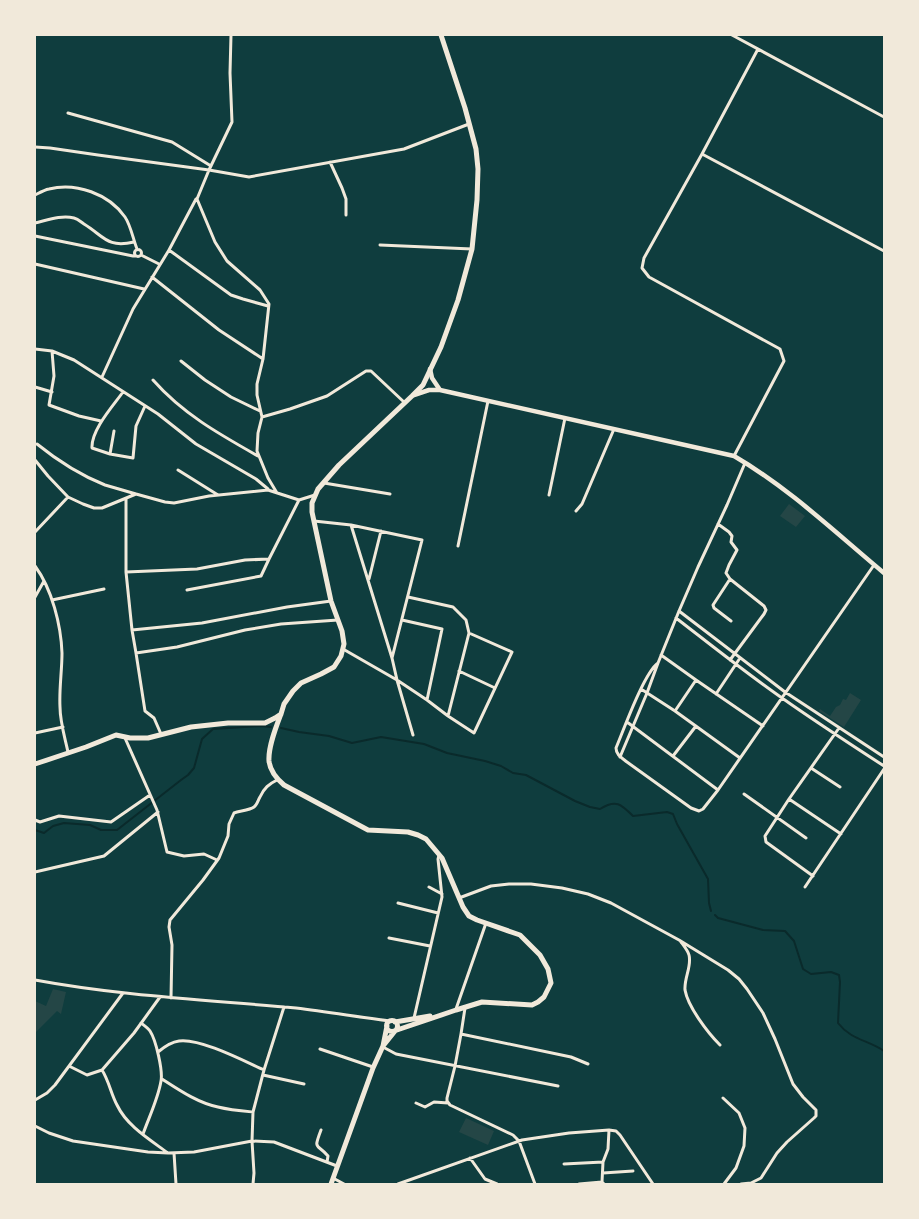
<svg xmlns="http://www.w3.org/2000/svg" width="919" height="1219" font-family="Mulish,sans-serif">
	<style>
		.green { fill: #244646 }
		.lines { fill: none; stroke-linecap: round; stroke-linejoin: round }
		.stream { stroke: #0a2a2b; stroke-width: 2 }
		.minor { stroke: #f1e9da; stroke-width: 3 }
		.tertiary { stroke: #f1e9da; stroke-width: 4.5 }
		.secondary { stroke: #f1e9da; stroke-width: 5 }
	</style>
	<rect width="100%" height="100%" fill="#0f3d3e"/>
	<!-- green -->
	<path class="green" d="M 789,504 L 805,516 L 796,527 L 780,516 Z
		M 850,693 L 861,700 L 844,727 L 819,711 L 820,709 L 830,716 L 836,707 L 840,705 L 843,699 L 846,700 Z
		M 53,989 L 66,992 L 61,1014 L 57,1011 L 35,1033 L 35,1001 L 46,1006 Z
		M 466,1118 L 494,1131 L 488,1145 L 459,1132 Z"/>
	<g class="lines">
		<!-- stream -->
		<path class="stream" d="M 281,728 L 299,732 L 329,736 L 352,743 L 381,737 L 424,744 L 447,753 L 485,761 L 501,766 L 513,773 L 526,775 L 575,801 L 590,807 L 600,809 C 616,799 621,804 633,816 L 667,812 L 673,814 L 677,824 L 708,879 L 709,903 L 711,911
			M 35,830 L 44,833 L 53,826 L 64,823 L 90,825 L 101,830 L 117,830 L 181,780 L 188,775 L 194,768 L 202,739 L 213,729 L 261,726 L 271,727
			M 715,915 L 718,918 L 763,930 L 785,931 L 794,941 L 803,969 L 811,974 L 831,972 L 839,975 L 840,982 L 838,1023 C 851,1040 868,1040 884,1051"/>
		<!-- minor -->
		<path class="minor" d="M 231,35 L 230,73 L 232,122 L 209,170 L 197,199 L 215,242 L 227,261 L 260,290 L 269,304 L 263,359 L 257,384 L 257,395 L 262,417 L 258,433 L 257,451 L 268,478 L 277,493
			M 732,35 L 884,117
			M 68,113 L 172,142 L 211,166
			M 35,147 L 50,148 L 98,155 L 209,170 L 249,177 L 404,149 L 469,124
			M 702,154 L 758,49
			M 330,162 L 342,188 L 346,199 L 346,215
			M 35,195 C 39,193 44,190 49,189 C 76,182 109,194 125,217 C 131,226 133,239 137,249
			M 35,223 C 48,220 61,215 74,218 C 78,219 81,222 84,224 C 105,237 107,248 134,242
			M 35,236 L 133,256 L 135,256
			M 380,245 L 472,249
			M134.5 253a3.5 3.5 0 1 1 7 0a3.5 3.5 0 1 1-7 0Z
			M 169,250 L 231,295 L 243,299 L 268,306
			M 141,255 L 159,264
			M 35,264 L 144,289
			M 152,277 L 219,330 L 263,359
			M 35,349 L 52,351 L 74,360 L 158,414 L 196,444 L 256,479 L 268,489
			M 52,351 L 54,376 L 49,405 L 79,416 L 101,421
			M 181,361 L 205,380 L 231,397 L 260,411
			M 102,377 L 133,309 L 169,250 L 196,199
			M 153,380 C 183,414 219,434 258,456
			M 35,387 L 52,392
			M 123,392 C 113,406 91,430 92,448 L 110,454 L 133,458 L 136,426 L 145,406
			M 262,417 L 290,409 L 327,396 L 366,371 L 371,371 L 405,403
			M 37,444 C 58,461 80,475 105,485 C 115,488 126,491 136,494
			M 110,454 L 114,431
			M 734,456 L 784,361 L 780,349 L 649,277 L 642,268 L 644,258 L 702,154 L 884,251
			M 35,460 L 48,476 L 68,497
			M 178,470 L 218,495
			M 324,483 L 390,494
			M 549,495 L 565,418
			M 126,499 L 126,572 L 132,630
			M 576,511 L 582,504 L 614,429
			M 314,521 L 351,525 L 422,540 L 392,658
			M 718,524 L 729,532 L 732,536 L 731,542 L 737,550 L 729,565 L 726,573 L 730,579 L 764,606 L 766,610 L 764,614 L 730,660
			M 351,525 L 392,658 L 397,680 L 413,735
			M 35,532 L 68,497 L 83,504 L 94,508 L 102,508 L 136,494 L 165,502 L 174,503 L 209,496 L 268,490 L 299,500 L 315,495
			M 458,546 L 488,401
			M 35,566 C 52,589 61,625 62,653 C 62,671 59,689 60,707 C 60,722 65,738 68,752
			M 126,572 L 197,569 L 245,560 L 269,559 L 299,500
			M 369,579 L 381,531
			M 730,579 L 713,605 L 714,608 L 731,621
			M 187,590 L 261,576 L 269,559
			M 35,597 L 44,581
			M 408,597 L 453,607 L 466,620 L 469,633 L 448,716
			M 52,600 L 104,589
			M 679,611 L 785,692 L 884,757
			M 676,618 C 711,645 746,673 782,698 C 816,722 850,744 884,766
			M 402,620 L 442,629 L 427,700
			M 343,649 L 397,680 L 427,700 L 448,716 L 474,733 L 512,652 L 469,633
			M 136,653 L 132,630 L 202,623 L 287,607 L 331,601
			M 661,655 L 696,680 L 763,726
			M 658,663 C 644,673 624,729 616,748 C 616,755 622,758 627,762 L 691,808 L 699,811 L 703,809 L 718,790 L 874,565
			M 459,671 L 495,688
			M 641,689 L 675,711 L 740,758
			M 716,694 L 740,658
			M 675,711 L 696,680
			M 627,722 L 718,790
			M 35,733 L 63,727
			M 161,734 L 154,718 L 145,711 L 136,653 L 177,647 L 245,630 L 281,624 L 338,620
			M 125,738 L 157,810 L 167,852 L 184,856 L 204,854 L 217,860
			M 673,756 L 696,726
			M 620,757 L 647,693 L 658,663 L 679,611 L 698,567 L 727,505 L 745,463
			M 811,768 L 840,787
			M 744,794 L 806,838
			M 789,799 L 841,834
			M 35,820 L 40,822 L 59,816 L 111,822 L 150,795
			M 35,872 L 104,856 L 158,812
			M 813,876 L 766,842 L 765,836 L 789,799 L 839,728
			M 429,887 L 442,894
			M 805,887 L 884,769
			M 459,898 L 491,886 L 509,884 L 531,884 L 562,888 L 588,894 L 611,903 L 679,940 L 728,970 L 739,979 L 747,989 L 763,1013 L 775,1039 L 793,1084 L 803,1097 L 816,1110 L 816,1116 L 814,1118 L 787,1142 L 777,1153 L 761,1178 L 751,1183 L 741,1184
			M 398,903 L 438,913
			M 389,938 L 430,946
			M 681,942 C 684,946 688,951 689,955 C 692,966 684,978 685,990 C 688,1007 708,1033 720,1045
			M 35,980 C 121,996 209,1000 296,1008 C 328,1012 359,1017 390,1021
			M 171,998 L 172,945 L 169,927 L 170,920 L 203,880 L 219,858 L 228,836 L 229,824 L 234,813 C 240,811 250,810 254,807 C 257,805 258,800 260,797 C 264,788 269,784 277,780
			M 456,1009 L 486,923
			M 414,1018 L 442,897 L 438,859 L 439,855
			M 141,1023 C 145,1026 148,1028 150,1031 C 156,1040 163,1071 161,1081 C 158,1099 149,1117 143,1134
			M 461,1034 L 465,1008
			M 383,1047 L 396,1054 L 558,1086
			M 320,1049 L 373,1067
			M 158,1052 C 164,1047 171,1042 179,1041 C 200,1038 244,1061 264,1070
			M 69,1066 L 87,1075 L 102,1070 L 134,1033 L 160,997
			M 102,1070 C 109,1081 111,1094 117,1105 C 127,1126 149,1139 168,1153
			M 263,1075 L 304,1084
			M 162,1079 C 179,1090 198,1103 218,1107 C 230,1110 242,1111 253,1112
			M 723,1098 L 739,1113 L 745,1128 L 744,1146 L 736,1168 L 724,1184
			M 35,1100 L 47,1093 L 55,1085 L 123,993
			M 416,1103 L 425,1107 L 434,1102 L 448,1103
			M 35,1126 L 49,1133 L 73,1141 L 148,1152 L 168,1153 L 194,1152 L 252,1141 L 274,1142 L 337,1166
			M 321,1130 C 313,1151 317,1143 328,1156 L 327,1162
			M 174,1153 L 176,1184
			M 470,1158 L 485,1179 L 497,1184
			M 564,1164 L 603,1162
			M 603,1173 L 633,1171
			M 333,1178 L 344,1184
			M 253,1184 L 254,1173 L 252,1141 L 253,1112 L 264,1070 L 284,1007
			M 398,1184 L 522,1140 L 569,1133 L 609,1130 L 616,1131 L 620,1135 L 653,1184
			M 535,1184 L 519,1141 L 513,1135 L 450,1105 L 447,1101 L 447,1098 L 455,1066 L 461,1034 L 571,1057 L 588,1064
			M 579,1184 L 602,1182
			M 604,1184 L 602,1182 L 603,1162 L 608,1149 L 609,1130"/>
		<!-- tertiary -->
		<path class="tertiary" d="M 430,369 L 432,378 L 440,390
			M 414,395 L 429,390 L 440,390 L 734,456 C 789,488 836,533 884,573"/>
		<!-- secondary -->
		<path class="secondary" d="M 281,714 C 276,727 268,747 269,761 C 270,771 277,779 284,785 L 368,830 L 408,832 L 418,835 L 426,839 L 442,858 L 463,907 L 469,916 L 477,920 L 520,935 L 540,955 L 548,969 L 551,983 L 544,997 L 538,1002 L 532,1005 L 482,1002 L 456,1010 L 397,1030
			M 35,764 L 86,747 L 116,735 L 130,738 L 148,738 L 191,727 L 228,723 L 265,723 L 275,718 L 281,714 L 284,704 L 293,691 L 301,683 L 321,674 L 334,667 L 341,656 L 344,644 L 342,631 L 331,601 L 312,512 L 312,503 L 318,489 L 339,465 L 412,396 L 423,385 L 441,347 L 458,300 L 472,249 L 477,200 L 478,169 L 476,149 L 465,108 L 441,35
			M386.5 1026a5.5 5.5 0 1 1 11 0a5.5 5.5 0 1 1-11 0Z
			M 395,1022 L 430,1016
			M 383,1046 L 395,1031
			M 331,1184 L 373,1068 L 383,1046 L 387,1026"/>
	</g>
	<!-- border -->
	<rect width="919" height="1219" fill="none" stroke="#f1e9da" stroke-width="72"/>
</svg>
